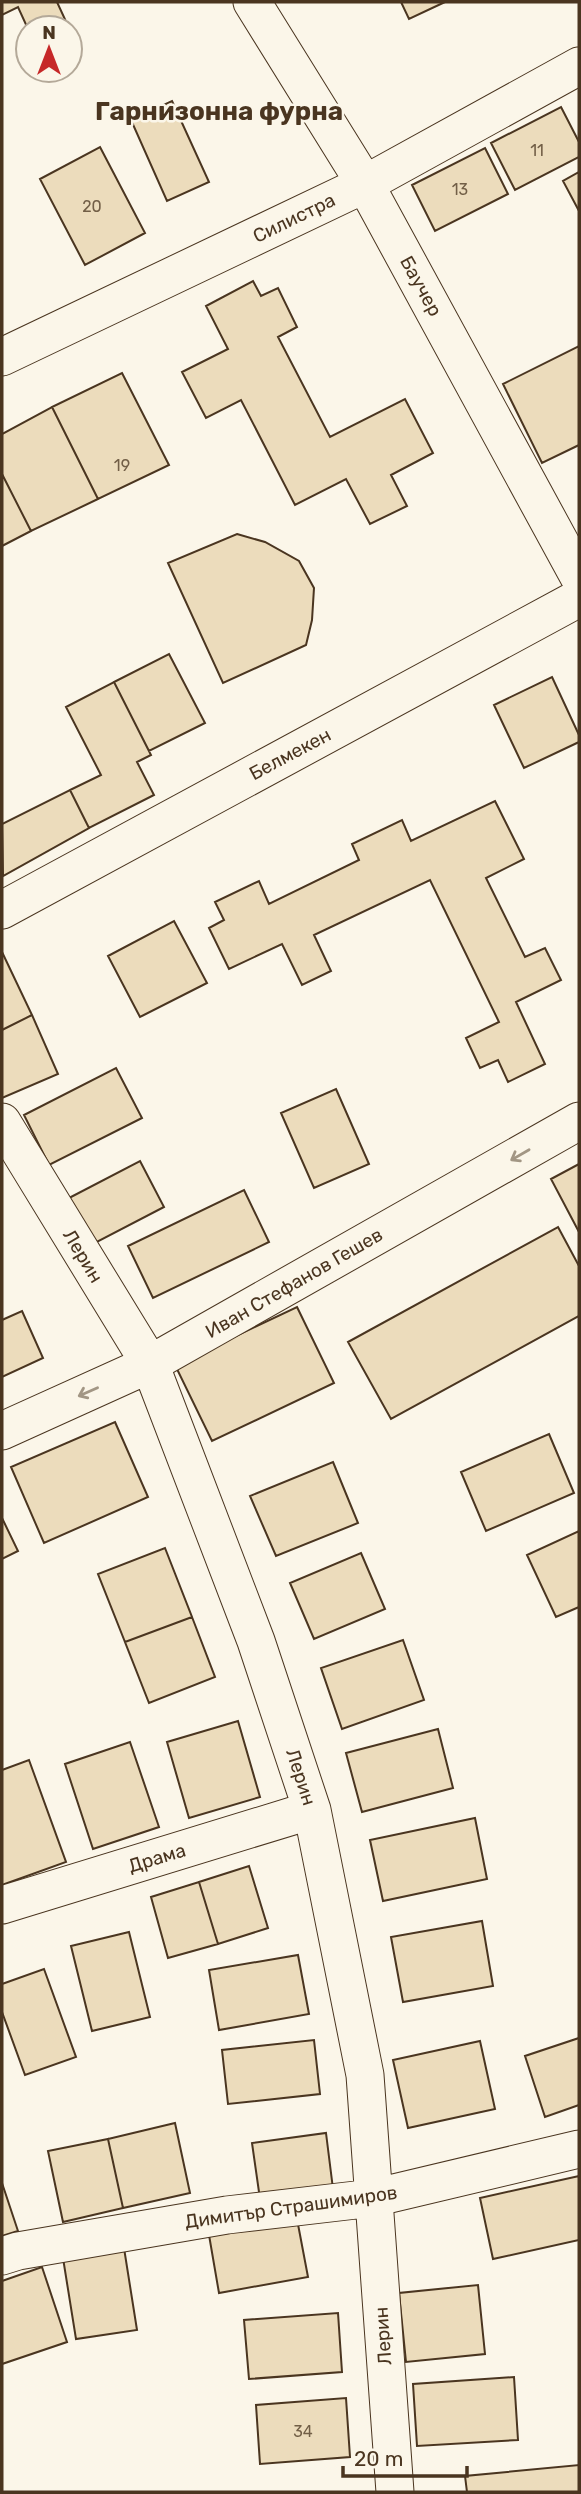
<svg xmlns="http://www.w3.org/2000/svg" width="581" height="2494" font-family="Rubik,sans-serif">
	<style>
		.building { fill: #ecdcbc; stroke: #4a3520; stroke-width: 2 }
		.lines { fill: none; stroke-linecap: round; stroke-linejoin: round }
		.street-casing { stroke: #4a3520; stroke-width: 39 }
		.street { stroke: #fbf6e9; stroke-width: 37 }
		.oneway { stroke: #a29684 }
		.labels { text-anchor: middle; dominant-baseline: central; stroke-width: 5; stroke-linejoin: round; paint-order: stroke }
		.number-label { font-size: 16px; fill: #725f47 }
		.street-label { font-size: 19px; fill: #4a3520; stroke: #fbf6e9 }
		.district-label { font-size: 26px; font-weight: bold; fill: #4a3520; stroke: #fbf6e9 }
	</style>
	<rect width="100%" height="100%" fill="#fbf6e9"/>
	<!-- building -->
	<path class="building" d="M 2,2 L 57,2 L 69,28 L 28,29 L 18,7 L 2,15 Z
		M 401,2 L 445,2 L 409,19 Z
		M 172,101 L 209,182 L 167,201 L 131,120 Z
		M 561,107 L 579,142 L 579,157 L 515,190 L 491,143 Z
		M 100,147 L 145,233 L 85,265 L 40,179 Z
		M 485,148 L 508,194 L 435,231 L 412,185 Z
		M 579,172 L 579,211 L 563,181 Z
		M 253,281 L 261,296 L 278,288 L 297,327 L 278,337 L 330,437 L 405,399 L 433,453 L 391,475 L 407,506 L 370,524 L 346,479 L 295,505 L 241,400 L 206,418 L 182,372 L 228,349 L 206,306 Z
		M 579,346 L 579,445 L 542,463 L 503,384 Z
		M 122,373 L 169,465 L 98,499 L 52,407 Z
		M 52,407 L 98,499 L 31,531 L 2,474 L 2,434 Z
		M 2,474 L 31,531 L 2,546 Z
		M 237,534 L 265,542 L 299,561 L 314,588 L 312,620 L 306,645 L 223,683 L 168,563 Z
		M 169,654 L 205,723 L 149,751 L 114,682 Z
		M 552,677 L 579,735 L 579,742 L 524,768 L 494,705 Z
		M 114,682 L 151,755 L 137,762 L 154,795 L 89,828 L 70,790 L 101,775 L 66,707 Z
		M 70,790 L 89,828 L 3,876 L 2,824 Z
		M 495,801 L 524,859 L 486,878 L 525,957 L 545,948 L 561,980 L 516,1002 L 545,1064 L 508,1082 L 498,1060 L 480,1068 L 466,1038 L 499,1022 L 430,880 L 314,935 L 331,971 L 302,985 L 282,944 L 229,969 L 209,928 L 224,920 L 215,902 L 259,881 L 269,904 L 359,860 L 352,844 L 402,820 L 411,841 Z
		M 174,921 L 207,983 L 140,1017 L 108,956 Z
		M 2,952 L 32,1015 L 2,1030 Z
		M 32,1015 L 58,1074 L 2,1098 L 2,1030 Z
		M 116,1068 L 142,1118 L 49,1165 L 24,1115 Z
		M 336,1089 L 369,1164 L 314,1188 L 281,1113 Z
		M 140,1161 L 164,1207 L 93,1244 L 69,1198 Z
		M 579,1164 L 579,1232 L 551,1179 Z
		M 244,1190 L 269,1242 L 153,1298 L 128,1246 Z
		M 558,1227 L 579,1266 L 579,1316 L 391,1419 L 348,1342 Z
		M 297,1307 L 334,1383 L 212,1441 L 175,1365 Z
		M 22,1311 L 43,1358 L 2,1377 L 2,1320 Z
		M 115,1422 L 148,1497 L 44,1543 L 11,1467 Z
		M 549,1434 L 574,1493 L 486,1531 L 461,1472 Z
		M 333,1462 L 358,1523 L 276,1556 L 250,1496 Z
		M 2,1518 L 18,1551 L 2,1559 Z
		M 579,1531 L 579,1607 L 556,1617 L 527,1555 Z
		M 165,1548 L 192,1617 L 125,1642 L 98,1574 Z
		M 361,1553 L 385,1609 L 314,1639 L 290,1583 Z
		M 192,1617 L 215,1677 L 149,1703 L 125,1642 Z
		M 403,1640 L 424,1700 L 342,1729 L 321,1668 Z
		M 238,1721 L 260,1797 L 189,1818 L 167,1742 Z
		M 438,1729 L 453,1788 L 362,1812 L 346,1753 Z
		M 130,1742 L 159,1827 L 93,1849 L 65,1764 Z
		M 29,1760 L 66,1862 L 2,1885 L 2,1770 Z
		M 475,1818 L 487,1879 L 383,1901 L 370,1840 Z
		M 249,1866 L 268,1928 L 218,1944 L 199,1882 Z
		M 199,1882 L 218,1944 L 168,1958 L 151,1897 Z
		M 482,1921 L 493,1986 L 403,2002 L 391,1937 Z
		M 129,1932 L 150,2017 L 92,2031 L 71,1946 Z
		M 298,1955 L 309,2014 L 219,2030 L 209,1970 Z
		M 44,1969 L 76,2057 L 25,2075 L 2,2012 L 2,1984 Z
		M 579,2038 L 579,2105 L 545,2117 L 525,2056 Z
		M 314,2040 L 320,2094 L 228,2104 L 222,2050 Z
		M 480,2041 L 495,2109 L 408,2128 L 393,2060 Z
		M 175,2123 L 190,2193 L 123,2208 L 108,2139 Z
		M 326,2133 L 333,2189 L 260,2199 L 252,2143 Z
		M 108,2139 L 123,2208 L 63,2222 L 48,2151 Z
		M 579,2176 L 579,2240 L 493,2259 L 480,2198 Z
		M 2,2183 L 18,2231 L 2,2236 Z
		M 297,2219 L 308,2277 L 219,2293 L 209,2235 Z
		M 124,2248 L 137,2330 L 76,2339 L 63,2258 Z
		M 42,2267 L 67,2342 L 2,2364 L 2,2281 Z
		M 478,2285 L 485,2354 L 406,2362 L 399,2293 Z
		M 338,2313 L 342,2372 L 249,2379 L 244,2320 Z
		M 514,2377 L 518,2440 L 417,2446 L 413,2384 Z
		M 346,2398 L 350,2457 L 260,2464 L 256,2405 Z
		M 579,2465 L 579,2492 L 467,2492 L 465,2476 Z"/>
	<g class="lines">
		<defs>
			<path id="street" d="M 252,2 L 365,184 L 579,577
				M 2,357 L 365,184 L 579,66
				M 2,910 L 579,598
				M 2,1122 L 150,1364 L 256,1641 L 312,1810 L 365,2075 L 395,2492
				M 2,1431 L 150,1364 L 579,1121
				M 2,1905 L 312,1810
				M 2,2256 L 18,2251 L 227,2215 L 373,2198 L 579,2149"/>
		</defs>
		<!-- street casing -->
		<use href="#street" class="street-casing"/>
		<!-- street -->
		<use href="#street" class="street"/>
	</g>
	<!-- one-way arrows -->
	<defs><path id="oneway-shaft" d="M-6 0H5M1.5-3L5.5 0L1.5 3" fill="none" stroke-width="1.6" stroke-linecap="round" stroke-linejoin="round" transform="scale(1.75)"/></defs>
	<g class="oneway">
		<use href="#oneway-shaft" transform="translate(520 1155) rotate(150)"/>
		<use href="#oneway-shaft" transform="translate(88 1392) rotate(156)"/>
	</g>
	<g class="labels">
		<!-- number labels -->
		<g class="number-label">
			<text x="537" y="150">11</text>
			<text x="460" y="189">13</text>
			<text x="92" y="206">20</text>
			<text x="122" y="465">19</text>
			<text x="303" y="2431">34</text>
		</g>
		<!-- street labels -->
		<g class="street-label">
			<text transform="translate(294 218) rotate(-26)">Силистра</text>
			<text transform="translate(421 286) rotate(61)">Баучер</text>
			<text transform="translate(290 754) rotate(-28)">Белмекен</text>
			<text transform="translate(83 1256) rotate(59)">Лерин</text>
			<text transform="translate(294 1283) rotate(-30)">Иван Стефанов Гешев</text>
			<text transform="translate(301 1777) rotate(72)">Лерин</text>
			<text transform="translate(157 1858) rotate(-17)">Драма</text>
			<text transform="translate(291 2207) rotate(-8)">Димитър Страшимиров</text>
			<text transform="translate(383 2336) rotate(-94)">Лерин</text>
		</g>
		<!-- district labels -->
		<g class="district-label">
			<text x="219" y="111">Гарнизонна фурна</text>
		</g>
	</g>
	<!-- border -->
	<rect width="581" height="2494" fill="none" stroke="#4a3520" stroke-width="7"/>
	<!-- north arrow -->
	<g transform="translate(49 49)"><circle r="33" fill="#fbf6e9" stroke="#b4a999" stroke-width="2"/>
	<path d="M0-5L12 26L0 18L-12 26Z" fill="#c62828"/>
	<text y="-10" font-size="19" font-weight="bold" text-anchor="middle" fill="#4a3520">N</text>
	</g>
	<!-- scale -->
	<path d="M343 2466v10h124v-10" fill="none" stroke="#4a3520" stroke-width="3.5"/>
	<text x="354" y="2466" font-size="21" fill="#4a3520" stroke="#fbf6e9" stroke-width="5" paint-order="stroke">20 m</text>
</svg>
